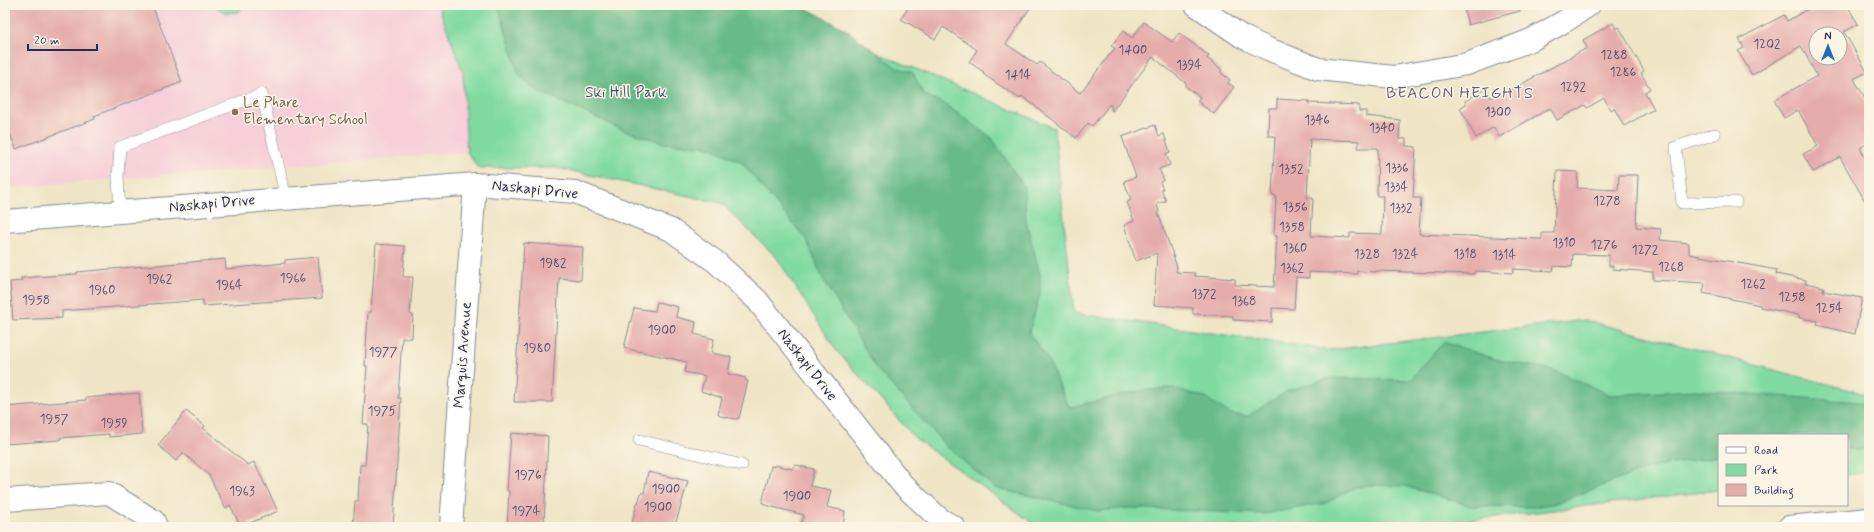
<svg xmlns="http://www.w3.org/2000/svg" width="1874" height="532" font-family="Mynerve,sans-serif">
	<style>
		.built { fill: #f6cfd8 }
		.green { fill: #81dba1; stroke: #4e8580 }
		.forest { fill: #68bb87; stroke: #427572 }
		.building { fill: #e5acaa; fill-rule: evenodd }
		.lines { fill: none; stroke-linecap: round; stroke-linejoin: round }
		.lane-casing { stroke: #858a92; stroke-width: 12 }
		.street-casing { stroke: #858a92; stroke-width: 24 }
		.lane { stroke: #fff; stroke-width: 11 }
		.street { stroke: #fff; stroke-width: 22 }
		.education-dot { fill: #8d6e63; stroke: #fcf5e5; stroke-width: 1.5 }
		.labels { text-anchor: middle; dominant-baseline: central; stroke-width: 3; stroke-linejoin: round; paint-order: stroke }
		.number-label { font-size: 13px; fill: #4e4e71 }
		.park-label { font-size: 15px; fill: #345a6f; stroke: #fcf5e5 }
		.education-label { font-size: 15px; fill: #785e54; stroke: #fcf5e5; text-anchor: start }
		.street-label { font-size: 15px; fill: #1b2f5e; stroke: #fcf5e5 }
		.neighbourhood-label { font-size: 16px; letter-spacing: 1px; fill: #625b79; stroke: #fcf5e5 }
	</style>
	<rect width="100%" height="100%" fill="#fcf5e5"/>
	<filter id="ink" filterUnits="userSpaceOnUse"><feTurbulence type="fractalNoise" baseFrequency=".025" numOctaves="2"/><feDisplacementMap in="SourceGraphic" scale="8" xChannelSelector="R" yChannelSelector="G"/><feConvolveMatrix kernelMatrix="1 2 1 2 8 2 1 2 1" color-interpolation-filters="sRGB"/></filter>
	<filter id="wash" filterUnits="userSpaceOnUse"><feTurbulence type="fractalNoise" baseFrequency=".012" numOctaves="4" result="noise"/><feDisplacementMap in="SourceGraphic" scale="16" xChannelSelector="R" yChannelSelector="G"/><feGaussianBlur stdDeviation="0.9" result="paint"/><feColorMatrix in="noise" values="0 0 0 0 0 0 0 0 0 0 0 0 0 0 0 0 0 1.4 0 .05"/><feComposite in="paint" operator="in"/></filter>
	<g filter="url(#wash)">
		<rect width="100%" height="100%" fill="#efe5c6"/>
		<!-- built -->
		<path class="built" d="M 5,5 L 438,5 L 463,72 L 467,152 L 5,188 Z"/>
		<!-- green -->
		<path class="green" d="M 213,5 L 243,5 L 239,12 L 226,13 Z
			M 438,5 L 766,5 L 1054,128 L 1074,313 L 1329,350 L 1585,320 L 1869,395 L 1869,472 L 1847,475 L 1847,435 L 1719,435 L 1719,490 L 1471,520 L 1391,527 L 1038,527 L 915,438 L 836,350 L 777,258 L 721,203 L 557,168 L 478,168 L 467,152 L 463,72 Z"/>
		<!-- forest -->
		<path class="forest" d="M 498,5 L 800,5 L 845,29 L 896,67 L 913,73 L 924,95 L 943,103 L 992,138 L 1024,187 L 1026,221 L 1040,274 L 1040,294 L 1029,333 L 1047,358 L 1068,405 L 1071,407 L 1139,391 L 1171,388 L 1202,396 L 1231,414 L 1248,416 L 1287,391 L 1331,378 L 1410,380 L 1444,342 L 1498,360 L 1553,370 L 1610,395 L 1694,390 L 1859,402 L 1869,405 L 1869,449 L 1847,449 L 1847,435 L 1719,435 L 1719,456 L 1649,468 L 1556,503 L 1534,507 L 1471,506 L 1405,486 L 1373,485 L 1355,487 L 1326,503 L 1264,514 L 1129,508 L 1098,511 L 995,488 L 946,446 L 877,369 L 822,277 L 806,239 L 741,162 L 710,147 L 665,143 L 623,130 L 536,90 L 519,75 Z"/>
		<g id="blocks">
			<!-- building -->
			<path class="building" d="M 5,5 L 152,5 L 182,82 L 94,116 L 95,119 L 16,149 L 5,121 Z
				M 910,5 L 1032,5 L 1006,44 L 1037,65 L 1040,62 L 1080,93 L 1115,48 L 1111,46 L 1123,31 L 1132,38 L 1144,22 L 1172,42 L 1179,33 L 1209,56 L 1207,58 L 1222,70 L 1220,72 L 1230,80 L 1228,83 L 1234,87 L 1214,114 L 1197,101 L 1200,97 L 1185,86 L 1187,84 L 1153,57 L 1112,111 L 1110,104 L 1092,126 L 1088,123 L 1076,138 L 1022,96 L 1020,99 L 983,74 L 984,72 L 969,62 L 977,50 L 960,38 L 943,27 L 935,39 L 901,19 Z
				M 1463,5 L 1519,5 L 1520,11 L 1468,25 Z
				M 1815,5 L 1847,5 L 1858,24 L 1844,32 L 1867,72 L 1854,79 L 1869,105 L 1869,142 L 1860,148 L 1869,165 L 1869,208 L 1840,157 L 1813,172 L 1803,154 L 1818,146 L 1798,110 L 1784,118 L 1774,100 L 1817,76 L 1801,46 L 1752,75 L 1738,51 L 1744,48 L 1739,39 L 1784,15 L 1787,21 ZM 1816,34 L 1840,34 L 1840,58 L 1816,58 Z
				M 1613,23 L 1616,29 L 1619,27 L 1644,71 L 1641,73 L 1650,89 L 1645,92 L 1654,109 L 1624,126 L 1614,108 L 1611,110 L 1604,98 L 1587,108 L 1585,105 L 1557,120 L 1550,108 L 1499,137 L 1494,127 L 1476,138 L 1460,108 L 1466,104 L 1465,101 L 1486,89 L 1491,98 L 1499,94 L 1500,96 L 1587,48 L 1583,40 Z
				M 1277,99 L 1309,101 L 1308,103 L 1359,105 L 1359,111 L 1366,111 L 1366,116 L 1400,120 L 1399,139 L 1406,139 L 1406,146 L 1416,147 L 1413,198 L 1421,198 L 1419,234 L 1542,239 L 1542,233 L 1554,233 L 1557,171 L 1578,172 L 1577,188 L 1597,189 L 1618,190 L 1619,175 L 1638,175 L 1636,227 L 1661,229 L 1660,240 L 1689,243 L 1689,254 L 1777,270 L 1776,274 L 1806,280 L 1805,283 L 1824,287 L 1823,291 L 1862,298 L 1855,334 L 1817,325 L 1818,321 L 1799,318 L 1799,315 L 1760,307 L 1760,305 L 1703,293 L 1705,283 L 1653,280 L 1653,272 L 1613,269 L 1613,266 L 1609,266 L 1609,255 L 1573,254 L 1572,267 L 1554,266 L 1553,271 L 1513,269 L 1513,273 L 1475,271 L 1474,274 L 1376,271 L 1376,272 L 1357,271 L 1357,274 L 1309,272 L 1309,278 L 1296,277 L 1294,309 L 1272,308 L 1272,322 L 1233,320 L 1233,316 L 1193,314 L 1193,308 L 1154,305 L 1157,253 L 1136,261 L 1124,225 L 1134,221 L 1127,202 L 1131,200 L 1124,181 L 1136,177 L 1122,137 L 1155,125 L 1159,136 L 1164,134 L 1170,152 L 1166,154 L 1170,165 L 1159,169 L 1164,180 L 1160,182 L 1163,189 L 1161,189 L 1166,201 L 1157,204 L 1159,212 L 1158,212 L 1177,267 L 1176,272 L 1195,273 L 1195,276 L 1235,279 L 1235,285 L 1274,287 L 1277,236 L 1274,236 L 1276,196 L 1272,195 L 1275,136 L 1268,136 L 1269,108 L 1277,108 ZM 1310,139 L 1359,141 L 1358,148 L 1378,148 L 1377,196 L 1383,196 L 1382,234 L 1350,233 L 1350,238 L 1311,236 L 1313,198 L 1307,198 Z
				M 524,243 L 583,247 L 581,280 L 559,278 L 552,402 L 514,402 Z
				M 376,244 L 405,246 L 403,277 L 413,277 L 410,314 L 413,315 L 412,338 L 402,338 L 398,398 L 401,398 L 393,527 L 353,527 L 355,501 L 358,501 L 360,465 L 365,465 L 368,424 L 363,424 L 367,366 L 365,366 L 368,312 L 371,312 Z
				M 318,257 L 322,298 L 203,306 L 203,300 L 62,311 L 62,318 L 13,320 L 10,282 L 22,281 L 21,278 L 77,274 L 77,272 L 225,259 L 226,269 L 285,263 L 285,260 Z
				M 657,302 L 678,307 L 676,317 L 696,322 L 694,334 L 714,339 L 711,353 L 731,357 L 728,374 L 746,378 L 745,380 L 748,381 L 739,418 L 736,419 L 720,416 L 718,414 L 722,398 L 701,391 L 705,376 L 684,372 L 687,362 L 624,348 L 634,308 L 655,311 Z
				M 139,393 L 142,434 L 109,437 L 109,434 L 60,438 L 60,440 L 5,444 L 5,407 L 86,400 L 86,398 Z
				M 186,411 L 205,426 L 203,428 L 248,465 L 254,462 L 278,511 L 241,527 L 230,505 L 225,508 L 209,475 L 183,453 L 176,461 L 158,445 Z
				M 511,433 L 548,436 L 544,524 L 542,523 L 542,527 L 507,527 L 509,491 L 507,491 Z
				M 775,465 L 792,469 L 796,465 L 814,469 L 810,486 L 831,490 L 827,507 L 845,511 L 843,527 L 813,527 L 801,524 L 804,515 L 765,505 L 765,504 L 762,503 L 771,466 L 775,467 Z
				M 648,472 L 688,481 L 677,519 L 675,522 L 672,521 L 670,527 L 631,527 L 637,503 L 638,503 L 641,493 L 644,493 Z"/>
		</g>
	</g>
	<g filter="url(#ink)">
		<use href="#blocks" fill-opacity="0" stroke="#858a92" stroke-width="1"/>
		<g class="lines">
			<defs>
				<path id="lane" d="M 1715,134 L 1676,147 L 1682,203 L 1736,202
					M 120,212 L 118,177 L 120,147 L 262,94 L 286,198
					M 639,440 L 742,465"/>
				<path id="street" d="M 1196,5 L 1241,36 L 1268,49 L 1318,69 L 1394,77 L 1467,64 L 1531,40 L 1565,21 L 1589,5
					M 5,221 L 475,184 L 575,192 L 671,230 L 716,262 L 757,300 L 903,485 L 941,520 L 954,527
					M 5,500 L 109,493 L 154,521 L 156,527
					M 451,527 L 475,184
					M 1789,527 L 1869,519"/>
			</defs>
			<!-- lane casing -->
			<use href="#lane" class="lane-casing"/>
			<!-- street casing -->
			<use href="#street" class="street-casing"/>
			<!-- lane -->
			<use href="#lane" class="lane"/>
			<!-- street -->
			<use href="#street" class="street"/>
		</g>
	</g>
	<!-- markers -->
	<circle class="education-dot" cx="235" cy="112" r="4"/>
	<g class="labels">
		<!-- number labels -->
		<g class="number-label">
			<text x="1767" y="44">1202</text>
			<text x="1133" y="50">1400</text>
			<text x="1614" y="55">1288</text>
			<text x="1189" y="65">1394</text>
			<text x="1623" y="72">1286</text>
			<text x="1018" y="75">1414</text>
			<text x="1573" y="87">1292</text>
			<text x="1498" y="112">1300</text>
			<text x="1317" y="120">1346</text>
			<text x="1382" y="128">1340</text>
			<text x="1397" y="168">1336</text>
			<text x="1291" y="169">1352</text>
			<text x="1396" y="187">1334</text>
			<text x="1607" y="201">1278</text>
			<text x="1295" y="207">1356</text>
			<text x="1401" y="208">1332</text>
			<text x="1292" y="227">1358</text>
			<text x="1564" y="243">1310</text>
			<text x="1604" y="245">1276</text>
			<text x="1295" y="248">1360</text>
			<text x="1645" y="250">1272</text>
			<text x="1367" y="254">1328</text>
			<text x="1405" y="254">1324</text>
			<text x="1465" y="254">1318</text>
			<text x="1504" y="255">1314</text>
			<text x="553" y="263">1982</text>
			<text x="1671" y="267">1268</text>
			<text x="1292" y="268">1362</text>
			<text x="293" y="278">1966</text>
			<text x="159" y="279">1962</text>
			<text x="1753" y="284">1262</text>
			<text x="229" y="285">1964</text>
			<text x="102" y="290">1960</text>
			<text x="1204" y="294">1372</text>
			<text x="1792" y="297">1258</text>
			<text x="36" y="300">1958</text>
			<text x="1244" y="301">1368</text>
			<text x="1829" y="308">1254</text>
			<text x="662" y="330">1900</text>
			<text x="537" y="348">1980</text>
			<text x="383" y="352">1977</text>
			<text x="382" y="411">1975</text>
			<text x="54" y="419">1957</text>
			<text x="114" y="423">1959</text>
			<text x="528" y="475">1976</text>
			<text x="666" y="489">1900</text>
			<text x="242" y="491">1963</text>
			<text x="797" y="496">1900</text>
			<text x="658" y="507">1900</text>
			<text x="526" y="511">1974</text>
		</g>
		<!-- park labels -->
		<g class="park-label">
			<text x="626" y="93">Ski Hill Park</text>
		</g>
		<!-- education labels -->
		<g class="education-label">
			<text x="243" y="103">Le Phare<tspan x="243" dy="17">Elementary School</tspan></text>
		</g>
		<!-- street labels -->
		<g class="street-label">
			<text transform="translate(535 190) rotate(6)">Naskapi Drive</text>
			<text transform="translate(212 204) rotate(-5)">Naskapi Drive</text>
			<text transform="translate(463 355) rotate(-86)">Marquis Avenue</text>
			<text transform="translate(807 365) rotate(52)">Naskapi Drive</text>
		</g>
		<!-- neighbourhood labels -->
		<g class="neighbourhood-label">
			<text x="1460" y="93">BEACON HEIGHTS</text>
		</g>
	</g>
	<!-- margin -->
	<rect width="1874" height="532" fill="none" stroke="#fcf5e5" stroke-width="20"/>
	<!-- legend -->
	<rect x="1718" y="434" width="130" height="72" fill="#fcf5e5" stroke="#a2a6af"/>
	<rect x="1726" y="447" width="20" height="6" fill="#ffffff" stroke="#a2a6af"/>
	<text x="1754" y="454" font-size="12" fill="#1b2f5e">Road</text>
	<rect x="1726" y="464" width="20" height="12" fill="#81dba1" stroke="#a2a6af"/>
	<text x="1754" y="474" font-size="12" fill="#1b2f5e">Park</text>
	<rect x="1726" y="484" width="20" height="12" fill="#e5acaa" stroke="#a2a6af"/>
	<text x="1754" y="494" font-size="12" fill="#1b2f5e">Building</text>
	<!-- north arrow -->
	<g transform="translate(1828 46)"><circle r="19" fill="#fcf5e5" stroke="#a2a6af"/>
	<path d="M0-3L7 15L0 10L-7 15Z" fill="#1f6fb2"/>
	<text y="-6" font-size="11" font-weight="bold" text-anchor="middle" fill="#1b2f5e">N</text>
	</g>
	<!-- scale -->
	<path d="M28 44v6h69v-6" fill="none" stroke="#1b2f5e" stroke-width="2"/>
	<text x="34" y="44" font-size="12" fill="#1b2f5e" stroke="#fcf5e5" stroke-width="3" paint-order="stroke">20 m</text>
</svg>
